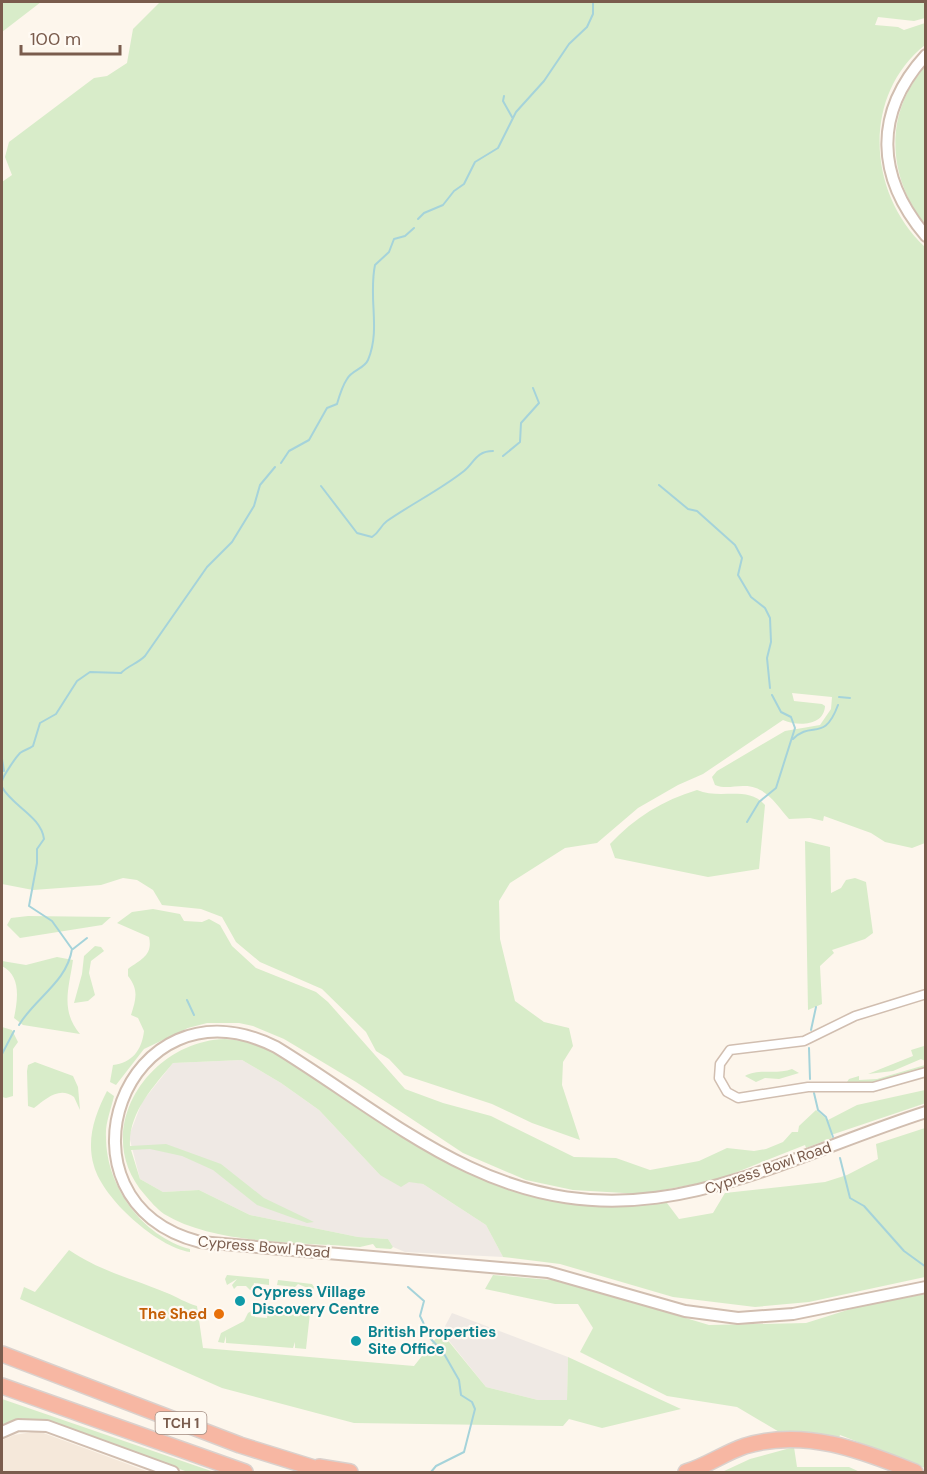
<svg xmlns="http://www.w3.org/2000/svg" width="927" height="1474" font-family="'DM Sans',sans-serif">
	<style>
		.residential { fill: #f5e8da }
		.industrial { fill: #efe9e4 }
		.green { fill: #d8ecc9 }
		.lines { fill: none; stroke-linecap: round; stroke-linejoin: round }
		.stream { stroke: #a5d3da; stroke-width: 2 }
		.minor-casing { stroke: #d1beb0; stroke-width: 11 }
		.tertiary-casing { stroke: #d1beb0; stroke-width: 14 }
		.motorway-casing { stroke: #dad1cd; stroke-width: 18 }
		.minor { stroke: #fff; stroke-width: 8 }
		.tertiary { stroke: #fff; stroke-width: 10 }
		.motorway { stroke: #f7b7a3; stroke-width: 15 }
		.culture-dot { fill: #0f9aa8; stroke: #fffaf3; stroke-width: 2 }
		.food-dot { fill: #e8710a; stroke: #fffaf3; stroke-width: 2 }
		.labels { text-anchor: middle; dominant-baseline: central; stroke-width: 4.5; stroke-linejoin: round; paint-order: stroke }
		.shield { fill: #fffaf3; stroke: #a28b7f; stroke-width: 1.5 }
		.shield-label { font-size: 14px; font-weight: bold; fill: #7a5c4d }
		.street-label { font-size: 15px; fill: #7a5c4d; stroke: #fffaf3 }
		.culture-label { font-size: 15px; font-weight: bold; fill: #0d838f; stroke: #fffaf3; text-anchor: start }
		.food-label { font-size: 15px; font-weight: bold; fill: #c56008; stroke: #fffaf3; text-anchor: end }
	</style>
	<rect width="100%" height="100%" fill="#fdf6ec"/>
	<!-- residential -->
	<path class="residential" d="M 38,1431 L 125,1463 L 149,1472 L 2,1472 L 2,1440 L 14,1435 Z"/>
	<!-- industrial -->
	<path class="industrial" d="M 242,1060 L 281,1083 L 319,1110 L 380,1175 L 423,1184 L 486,1225 L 503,1257 L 405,1252 L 393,1247 L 388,1239 L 358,1237 L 250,1215 L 199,1190 L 163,1192 L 140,1179 L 129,1136 L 142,1102 L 173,1063 Z
		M 452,1313 L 568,1357 L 567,1400 L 538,1400 L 486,1387 L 442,1332 Z"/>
	<!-- green -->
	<path class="green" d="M 2,2 L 41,2 L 2,32 Z
		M 160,2 L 925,2 L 925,18 L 914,21 L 878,17 L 875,25 L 898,27 L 904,30 L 925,23 L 925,45 C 861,96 868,194 925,247 L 925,843 L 912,848 L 885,842 L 871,833 L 824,816 L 823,821 L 810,818 L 789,819 C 776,804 765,785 743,786 C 733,786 725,789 715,785 L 712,777 L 717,771 L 785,731 L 820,725 L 831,709 L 832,697 L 792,693 L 794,701 L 822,704 L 825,706 C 824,727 796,726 783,720 L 703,774 L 678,785 L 638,808 L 597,843 L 565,848 L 510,883 L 499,901 L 500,939 L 515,1001 L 544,1022 L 569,1028 L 573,1046 L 563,1062 L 562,1085 L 580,1140 L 532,1123 L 492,1104 L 404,1075 L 389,1059 L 376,1051 L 366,1032 L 322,989 L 260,962 L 236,942 L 222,917 L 201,909 L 162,905 L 153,890 L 137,880 L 123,878 L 101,885 L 33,890 L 2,884 L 2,182 L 12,175 L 5,157 L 9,142 L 94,78 L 107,76 L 127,63 L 133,29 Z
		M 925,67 L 925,224 C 887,177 884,113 925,67 Z
		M 697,790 C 720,800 748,785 765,805 L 759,869 L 708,877 L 615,858 L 610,844 C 634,818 663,800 697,790 Z
		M 805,841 L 830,847 L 831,893 L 841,888 L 846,880 L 855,878 L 866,882 L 873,933 L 865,939 L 832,950 L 834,953 L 820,966 L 822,1004 L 808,1010 Z
		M 153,909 L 180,914 L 184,921 L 202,922 L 209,919 L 220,925 L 232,946 L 256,968 L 316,992 L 328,1002 L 405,1089 L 443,1103 L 491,1116 L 574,1157 L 616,1158 L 650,1170 L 699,1161 L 727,1148 L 754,1151 L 766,1149 L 783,1142 L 792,1132 L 798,1132 L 799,1126 L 816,1110 L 828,1120 L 857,1105 L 925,1090 L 926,1103 L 831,1135 L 832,1138 L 806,1148 L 805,1145 L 717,1180 L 641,1194 L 573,1190 L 526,1180 L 463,1153 L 356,1082 L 284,1039 L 253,1026 L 239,1023 L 207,1023 L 188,1028 L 144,1049 L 116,1085 L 110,1082 L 113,1065 C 132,1063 142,1050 144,1031 L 138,1018 L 131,1015 C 136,999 139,990 128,976 L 128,969 C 142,959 153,955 149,937 L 117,923 L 132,912 Z
		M 28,916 L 111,917 L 102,925 L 20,938 L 7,925 L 11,918 Z
		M 95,946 L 101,947 L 104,951 L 91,961 L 89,973 L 95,995 L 88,1001 L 74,1003 L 82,974 L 84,956 Z
		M 57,957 L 73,960 C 69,988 60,1010 80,1034 L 23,1025 L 14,1018 C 18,998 21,976 2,966 L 2,961 L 26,965 Z
		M 2,1027 L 12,1030 L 18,1042 L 13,1049 L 13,1096 L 6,1098 L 2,1097 Z
		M 225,1039 L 245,1041 L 276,1053 L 424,1149 L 511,1191 L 667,1203 L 679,1219 L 713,1213 L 725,1193 L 825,1182 L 847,1175 L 878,1159 L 876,1144 L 925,1128 L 925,1277 L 809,1302 L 755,1307 L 673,1297 L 560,1264 L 503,1257 L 486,1225 L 423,1184 L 409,1182 L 401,1187 L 380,1175 L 319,1110 L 281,1083 L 242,1060 L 173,1063 C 154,1086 128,1113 130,1146 L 166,1144 L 221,1164 L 264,1198 L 314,1222 L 307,1223 L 257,1205 L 213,1170 L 182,1156 L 150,1149 L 131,1150 L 140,1179 L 163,1192 L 199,1190 L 250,1215 L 358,1237 L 388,1239 L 393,1247 L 391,1249 L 376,1248 L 373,1244 L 360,1247 C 300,1242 215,1245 164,1214 C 157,1209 150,1201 145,1195 C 89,1132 148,1041 225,1039 Z
		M 924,1046 L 925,1061 L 921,1059 L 893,1071 L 868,1074 L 913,1056 L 911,1050 Z
		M 35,1062 L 73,1076 L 78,1087 L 80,1110 L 74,1097 C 59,1086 46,1099 34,1108 L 28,1106 L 27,1071 L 28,1065 Z
		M 925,1065 L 925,1069 L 879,1083 L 845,1085 L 849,1079 L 859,1076 L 859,1080 L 877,1079 Z
		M 792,1069 L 799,1073 L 779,1079 L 765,1078 L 756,1082 L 745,1076 C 758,1068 778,1075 792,1069 Z
		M 107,1091 L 114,1096 C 111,1110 105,1123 106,1137 C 106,1186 142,1236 190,1249 L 190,1252 C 157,1247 103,1199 94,1166 C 86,1140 95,1114 107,1091 Z
		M 69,1250 C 102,1272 131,1278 167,1293 C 177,1297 186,1303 197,1306 L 203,1348 L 414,1366 L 441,1332 L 486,1387 L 538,1400 L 567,1400 L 568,1357 L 681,1409 L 602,1428 L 569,1419 L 563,1426 L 354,1423 L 222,1388 L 20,1299 L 24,1287 L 35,1292 Z
		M 227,1275 L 269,1279 L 269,1285 L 254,1283 L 253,1290 L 250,1290 L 246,1286 L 237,1286 L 234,1289 L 232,1285 L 237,1279 L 227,1285 L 225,1279 Z
		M 493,1275 L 563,1281 L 709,1325 L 806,1323 L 857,1307 L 925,1294 L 925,1468 L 840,1435 L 839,1438 L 816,1434 L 781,1433 L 737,1407 L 667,1396 L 580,1352 L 593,1328 L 578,1304 L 555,1304 L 485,1289 Z
		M 278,1280 L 312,1284 L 314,1287 L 313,1290 L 298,1284 L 295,1287 L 277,1285 Z
		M 255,1309 L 255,1317 L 267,1318 L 268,1310 L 310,1313 L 306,1349 L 295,1348 L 295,1342 L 293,1348 L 226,1343 L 226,1336 L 224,1343 L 218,1342 L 221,1333 L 244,1321 L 248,1313 Z
		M 2,1399 L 214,1472 L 188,1472 L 52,1425 L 2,1429 Z
		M 794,1447 L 797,1467 L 849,1467 L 860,1472 L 722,1472 L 750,1459 Z"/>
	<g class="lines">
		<!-- stream -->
		<path class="stream" d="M 504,96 L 503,101 L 512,117
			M 418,219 L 424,213 L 443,205 L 454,191 L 464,184 L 475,162 L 498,148 L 516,112 L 544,81 L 569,44 L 587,27 L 593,14 L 593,2
			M 503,456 L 520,442 L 521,423 L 539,403 L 533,388
			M 281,463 L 289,451 L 309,440 L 327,408 L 337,404 C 339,397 343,385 347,379 C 352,370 364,369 368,360 C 381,329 368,298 375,265 L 389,252 L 394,239 L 405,236 L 414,228
			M 659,485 L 688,509 L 697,511 L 735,545 L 742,558 L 738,575 L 751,597 L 765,608 L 770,618 L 771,642 L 767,658 L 770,688
			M 321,486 L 357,533 L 372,537 C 380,532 380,526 387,521 C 413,503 440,490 464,471 C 474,463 476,451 493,451
			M 839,697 L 850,698
			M 793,739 C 812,720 824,743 838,705
			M 2,759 L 4,771
			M 2,781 C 3,776 16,757 20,753 C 24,750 29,749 33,746 L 40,723 L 56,714 L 77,681 L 90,672 L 121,673 C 129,665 137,664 145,656 L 207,567 L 232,542 L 254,506 L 260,485 L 275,467
			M 2,787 C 12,806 41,816 44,839 L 37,849 L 37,863 L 29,906 L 52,921 L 72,949 C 67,982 35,998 19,1025
			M 747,822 L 759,802 L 776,788 L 795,728 L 791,717 L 781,712 L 772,695
			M 73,949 L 87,938
			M 187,1000 L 194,1015
			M 811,1030 L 816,1007
			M 809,1048 L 810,1079
			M 2,1054 L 14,1031
			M 814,1093 L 818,1110 L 826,1117 L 833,1137
			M 840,1158 L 850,1198 L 864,1206 L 904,1251 L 926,1267
			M 408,1287 L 424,1301 L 420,1316 L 423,1322 L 429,1337 L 443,1352 L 459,1380 L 461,1395 L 472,1402 L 475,1409 L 464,1452 L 436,1466 L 431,1472"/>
		<defs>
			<path id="minor" d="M 926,994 L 855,1016 L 804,1041 L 730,1050 L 720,1064 L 719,1078 L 727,1092 L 738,1098 L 808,1087 L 873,1087 L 926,1072"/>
			<path id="tertiary" d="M 926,55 C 873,113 876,177 926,236
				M 926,1112 C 764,1164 640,1248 469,1167 C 401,1135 340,1086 276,1047 C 124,971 43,1202 200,1242 L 548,1272 L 685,1311 L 738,1318 L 793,1314 L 926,1287
				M 2,1432 L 18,1425 L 47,1426 L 173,1472"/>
			<path id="motorway" d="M 2,1354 L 240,1445 L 327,1472
				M 2,1386 L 245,1472
				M 319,1467 L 350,1472
				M 686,1472 C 707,1466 724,1453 745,1446 C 804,1428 861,1450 915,1472"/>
		</defs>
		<!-- minor casing -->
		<use href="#minor" class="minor-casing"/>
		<!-- tertiary casing -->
		<use href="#tertiary" class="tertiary-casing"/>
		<!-- motorway casing -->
		<use href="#motorway" class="motorway-casing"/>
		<!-- minor -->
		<use href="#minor" class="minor"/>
		<!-- tertiary -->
		<use href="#tertiary" class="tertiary"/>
		<!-- motorway -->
		<use href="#motorway" class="motorway"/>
	</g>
	<!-- markers -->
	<g class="culture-dot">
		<circle cx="240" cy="1301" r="6"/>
		<circle cx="356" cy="1341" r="6"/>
	</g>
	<circle class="food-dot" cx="219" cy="1314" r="6"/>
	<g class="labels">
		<!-- shield labels -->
		<rect class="shield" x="155.5" y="1412" width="51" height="22" rx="4.5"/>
		<g class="shield-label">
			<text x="181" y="1423">TCH 1</text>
		</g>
		<!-- street labels -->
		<g class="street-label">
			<text transform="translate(768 1168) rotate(-19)">Cypress Bowl Road</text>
			<text transform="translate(264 1247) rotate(5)">Cypress Bowl Road</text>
		</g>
		<!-- culture labels -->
		<g class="culture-label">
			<text x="252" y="1292">Cypress Village<tspan x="252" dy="17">Discovery Centre</tspan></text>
			<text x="368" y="1332">British Properties<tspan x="368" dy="17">Site Office</tspan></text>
		</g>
		<!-- food labels -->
		<g class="food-label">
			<text x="207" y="1314">The Shed</text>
		</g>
	</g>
	<!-- border -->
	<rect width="927" height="1474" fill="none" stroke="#7a5c4d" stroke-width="6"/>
	<!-- scale -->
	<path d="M21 45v9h99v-9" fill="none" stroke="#7a5c4d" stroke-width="3"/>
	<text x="30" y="45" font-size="18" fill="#7a5c4d" stroke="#fffaf3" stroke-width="4.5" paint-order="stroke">100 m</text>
</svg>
